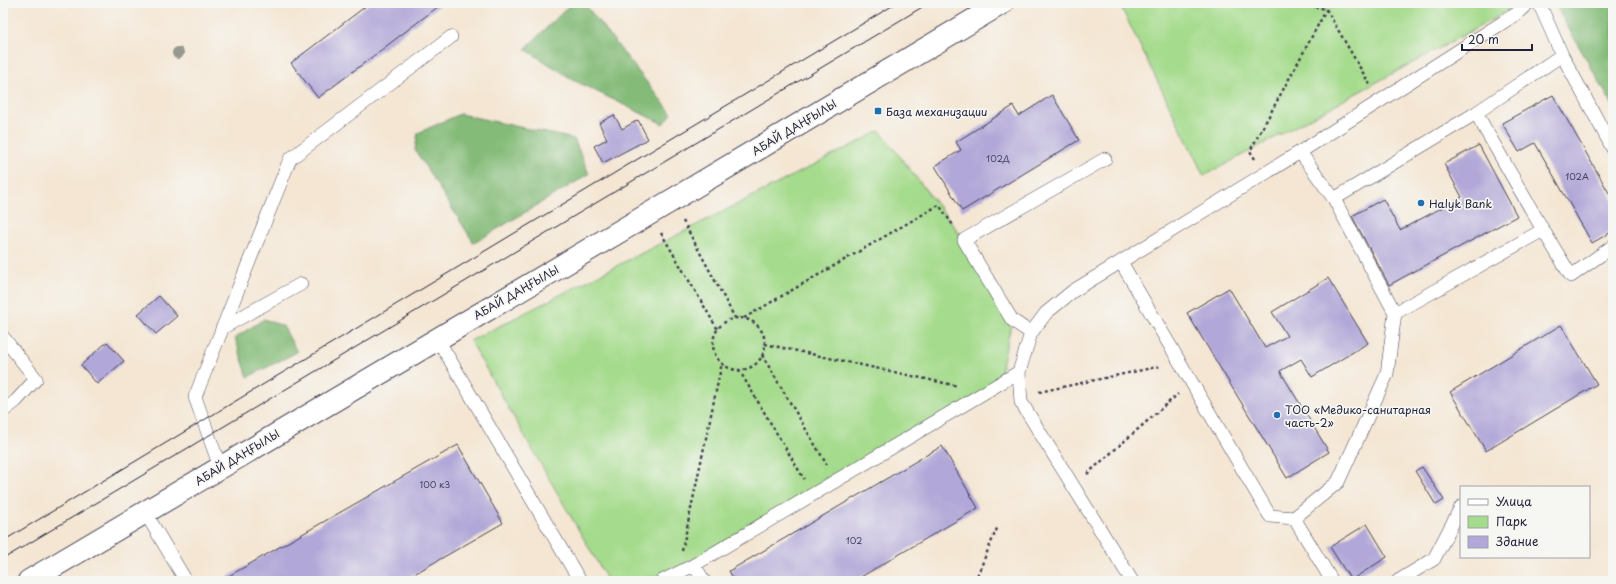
<svg xmlns="http://www.w3.org/2000/svg" width="1616" height="584" font-family="'Playpen Sans',sans-serif">
	<style>
		.green { fill: #a5db8c; stroke: #647e64 }
		.forest { fill: #84bb78; stroke: #536e5a }
		.building { fill: #b1a7d8 }
		.lines { fill: none; stroke-linecap: round; stroke-linejoin: round }
		.lane-casing { stroke: #423f52; stroke-width: 14 }
		.primary-casing { stroke: #423f52; stroke-width: 24 }
		.path { stroke: #423f52; stroke-width: 2.5; stroke-dasharray: 3 3; stroke-linecap: butt }
		.lane { stroke: #fff; stroke-width: 13 }
		.primary { stroke: #fff; stroke-width: 22 }
		.tram { stroke: #22223b; stroke-width: 1 }
		.tree { fill: #96998d }
		.poi-dot { fill: #1f6fb2; stroke: #f6f6f2; stroke-width: 1.5 }
		.labels { text-anchor: middle; dominant-baseline: central; stroke-width: 3.5; stroke-linejoin: round; paint-order: stroke }
		.number-label { font-size: 9px; fill: #464362 }
		.poi-label { font-size: 11px; fill: #22223b; stroke: #f6f6f2; text-anchor: start }
		.street-label { font-size: 11px; fill: #22223b; stroke: #f6f6f2 }
	</style>
	<rect width="100%" height="100%" fill="#f6f6f2"/>
	<filter id="ink" filterUnits="userSpaceOnUse"><feTurbulence type="fractalNoise" baseFrequency=".025" numOctaves="2"/><feDisplacementMap in="SourceGraphic" scale="8" xChannelSelector="R" yChannelSelector="G"/><feConvolveMatrix kernelMatrix="1 2 1 2 8 2 1 2 1" color-interpolation-filters="sRGB"/></filter>
	<filter id="wash" filterUnits="userSpaceOnUse"><feTurbulence type="fractalNoise" baseFrequency=".012" numOctaves="4" result="noise"/><feDisplacementMap in="SourceGraphic" scale="16" xChannelSelector="R" yChannelSelector="G"/><feGaussianBlur stdDeviation="0.9" result="paint"/><feColorMatrix in="noise" values="0 0 0 0 0 0 0 0 0 0 0 0 0 0 0 0 0 1.4 0 .05"/><feComposite in="paint" operator="in"/></filter>
	<g filter="url(#wash)">
		<rect width="100%" height="100%" fill="#f4e6d3"/>
		<!-- green -->
		<path class="green" d="M 1119,3 L 1506,3 L 1508,11 L 1204,176 Z
			M 880,131 L 957,230 L 1012,320 L 998,384 L 677,574 L 621,581 L 608,581 L 470,341 Z"/>
		<!-- forest -->
		<path class="forest" d="M 572,3 L 584,3 L 672,114 L 663,124 L 575,81 L 525,49 Z
			M 1554,3 L 1613,3 L 1613,106 Z
			M 460,114 L 574,139 L 589,174 L 474,243 L 415,150 L 418,133 Z
			M 264,319 L 283,326 L 297,352 L 248,377 L 235,338 Z"/>
		<g id="blocks">
			<!-- building -->
			<path class="building" d="M 370,3 L 443,3 L 318,98 L 291,63 Z
				M 1052,95 L 1079,140 L 962,211 L 935,166 L 961,150 L 956,142 L 1013,106 L 1019,116 Z
				M 1553,95 L 1613,200 L 1613,231 L 1592,243 L 1535,143 L 1519,152 L 1502,123 Z
				M 614,115 L 622,129 L 638,120 L 648,139 L 603,163 L 594,146 L 607,139 L 599,123 Z
				M 1479,145 L 1517,216 L 1389,285 L 1352,216 L 1383,199 L 1400,230 L 1462,197 L 1444,164 Z
				M 1328,278 L 1368,343 L 1312,377 L 1301,359 L 1280,371 L 1329,452 L 1287,478 L 1187,313 L 1229,288 L 1265,348 L 1287,336 L 1272,312 Z
				M 159,296 L 177,316 L 156,334 L 138,314 Z
				M 1561,325 L 1597,384 L 1486,451 L 1450,392 Z
				M 107,342 L 124,361 L 97,384 L 81,365 Z
				M 458,445 L 503,523 L 402,581 L 220,581 Z
				M 942,446 L 978,508 L 854,581 L 735,581 L 729,571 Z
				M 1422,467 L 1444,500 L 1436,505 L 1415,471 Z
				M 1367,524 L 1387,557 L 1351,580 L 1330,547 Z"/>
		</g>
	</g>
	<g filter="url(#ink)">
		<use href="#blocks" fill-opacity="0" stroke="#423f52" stroke-width="1"/>
		<g class="lines">
			<defs>
				<path id="lane" d="M 1539,3 L 1562,55 L 1613,149
					M 1476,113 L 1543,230 L 1571,276 L 1613,246
					M 1334,199 L 1476,113 L 1562,55
					M 1121,262 L 1270,516 L 1294,518 L 1332,581
					M 1395,313 L 1543,230
					M 222,328 L 301,284
					M 1031,333 L 1012,320 L 964,240 L 1105,159
					M 3,337 L 36,379 L 16,401 L 3,411
					M 437,338 L 580,581
					M 220,467 L 195,397 L 290,159 L 451,37
					M 145,512 L 186,581
					M 1294,518 L 1338,482 L 1387,374 L 1395,313 L 1334,199 L 1300,152
					M 694,565 L 1019,372
					M 662,581 L 694,565 L 704,581
					M 1132,581 L 1021,402 L 1019,372 L 1031,333 L 1046,313 L 1073,291 L 1300,152 L 1516,14 L 1528,3
					M 1398,581 L 1434,559 L 1461,507"/>
				<path id="primary" d="M 29,581 L 649,214 L 1002,3"/>
			</defs>
			<!-- lane casing -->
			<use href="#lane" class="lane-casing"/>
			<!-- primary casing -->
			<use href="#primary" class="primary-casing"/>
			<!-- path -->
			<path class="path" d="M 1297,3 L 1326,9 L 1370,85
				M 1255,159 L 1250,151 L 1330,3
				M 683,221 L 735,318
				M 661,233 L 718,330
				M 744,318 L 939,205 L 953,225
				M713 344a26 26 0 1 1 52 0a26 26 0 1 1-52 0Z
				M 765,344 L 958,386
				M 762,355 L 827,465
				M 739,370 L 804,479
				M 1039,392 L 1161,366
				M 1087,474 L 1178,394
				M 682,551 L 722,363
				M 975,581 L 998,526"/>
			<!-- lane -->
			<use href="#lane" class="lane"/>
			<!-- primary -->
			<use href="#primary" class="primary"/>
			<!-- tram -->
			<path class="tram" d="M 3,541 L 897,3
				M 3,559 L 929,3"/>
		</g>
		<!-- trees -->
		<circle class="tree" cx="178" cy="53" r="6"/>
	</g>
	<!-- markers -->
	<g class="poi-dot">
		<rect x="874" y="107" width="8" height="8" rx="2"/>
		<circle cx="1421" cy="203" r="4"/>
		<circle cx="1277" cy="415" r="4"/>
	</g>
	<g class="labels">
		<!-- number labels -->
		<g class="number-label">
			<text x="998" y="158">102Д</text>
			<text x="1577" y="176">102А</text>
			<text x="435" y="484">100 к3</text>
			<text x="854" y="540">102</text>
		</g>
		<!-- poi labels -->
		<g class="poi-label">
			<text x="886" y="111">База механизации</text>
			<text x="1429" y="203">Halyk Bank</text>
			<text x="1285" y="409">ТОО «Медико-санитарная<tspan x="1285" dy="13">часть-2»</tspan></text>
		</g>
		<!-- street labels -->
		<g class="street-label">
			<text transform="translate(794 127) rotate(-31)">АБАЙ ДАҢҒЫЛЫ</text>
			<text transform="translate(516 292) rotate(-30)">АБАЙ ДАҢҒЫЛЫ</text>
			<text transform="translate(237 457) rotate(-31)">АБАЙ ДАҢҒЫЛЫ</text>
		</g>
	</g>
	<!-- margin -->
	<rect width="1616" height="584" fill="none" stroke="#f6f6f2" stroke-width="16"/>
	<!-- legend -->
	<rect x="1460" y="486" width="130" height="72" fill="#f6f6f2" stroke="#a1a1a9"/>
	<rect x="1468" y="499" width="20" height="6" fill="#ffffff" stroke="#a1a1a9"/>
	<text x="1496" y="506" font-size="12" fill="#22223b">Улица</text>
	<rect x="1468" y="516" width="20" height="12" fill="#a5db8c" stroke="#a1a1a9"/>
	<text x="1496" y="526" font-size="12" fill="#22223b">Парк</text>
	<rect x="1468" y="536" width="20" height="12" fill="#b1a7d8" stroke="#a1a1a9"/>
	<text x="1496" y="546" font-size="12" fill="#22223b">Здание</text>
	<!-- scale -->
	<path d="M1462 44v6h70v-6" fill="none" stroke="#22223b" stroke-width="2"/>
	<text x="1468" y="44" font-size="12" fill="#22223b" stroke="#f6f6f2" stroke-width="3" paint-order="stroke">20 m</text>
</svg>
